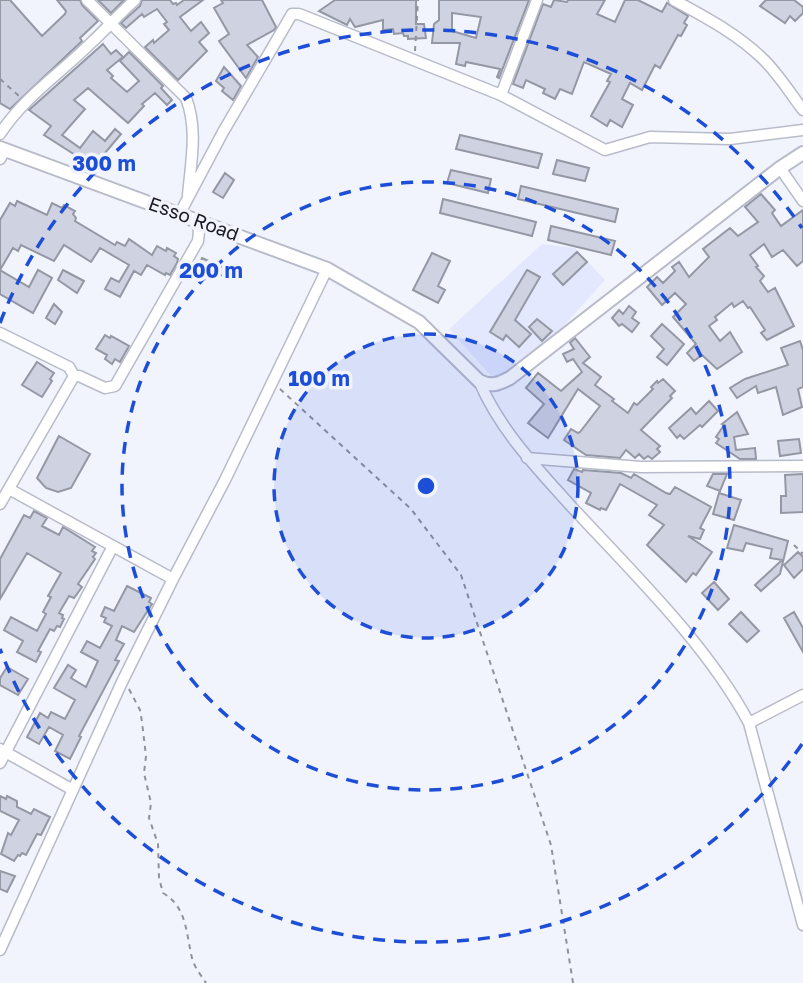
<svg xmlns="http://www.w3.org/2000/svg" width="803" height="983" font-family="'Golos Text',sans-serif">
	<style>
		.built { fill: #e3e8fe }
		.building { fill: #cfd2e0; stroke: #9497a4; stroke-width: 2; fill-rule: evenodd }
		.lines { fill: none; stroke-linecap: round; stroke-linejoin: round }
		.minor-casing { stroke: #b8bbc9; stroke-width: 13 }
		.tertiary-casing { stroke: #b8bbc9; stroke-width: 16 }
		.path { stroke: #909199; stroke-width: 2; stroke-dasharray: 5 5; stroke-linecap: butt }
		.minor { stroke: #fff; stroke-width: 10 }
		.tertiary { stroke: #fff; stroke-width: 12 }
		.ring { fill: none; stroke: #1d4ed8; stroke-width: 3.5; stroke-dasharray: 12 9 }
		.labels { text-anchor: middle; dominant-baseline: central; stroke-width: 7; stroke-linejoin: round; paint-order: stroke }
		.street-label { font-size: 19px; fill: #1a1b21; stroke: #f2f4fd }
		.centre { fill: #1d4ed8; stroke: #f2f4fd; stroke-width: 3.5 }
		.ring-label { font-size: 21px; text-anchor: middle; font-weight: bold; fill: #1d4ed8; stroke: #f2f4fd; stroke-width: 7; stroke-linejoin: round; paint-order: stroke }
	</style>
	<rect width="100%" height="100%" fill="#f2f4fd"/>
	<!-- built -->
	<path class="built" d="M 542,244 L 575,248 L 605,280 L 561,329 L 495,380 L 449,329 Z"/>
	<!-- building -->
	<path class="building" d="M 0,0 L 10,0 L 42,36 L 65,14 L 66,11 L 57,0 L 80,0 L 82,5 L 98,21 L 80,38 L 82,41 L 10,109 L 0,103 Z
		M 98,0 L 124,0 L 111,13 Z
		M 142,0 L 170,0 L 173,4 L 176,3 L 177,5 L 184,0 L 203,0 L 180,17 L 191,31 L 201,22 L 209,33 L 199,42 L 207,51 L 178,80 L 145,47 L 153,40 L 154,43 L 169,30 L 164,24 L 167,22 L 157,9 L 144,17 L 142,14 L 126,28 L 121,23 L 140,6 Z
		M 221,0 L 262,0 L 276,27 L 274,30 L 247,45 L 258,57 L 246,78 L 219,41 L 229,34 L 214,8 L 223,3 Z
		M 335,0 L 416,0 L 416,24 L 424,24 L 426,38 L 408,39 L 408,36 L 404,36 L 403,33 L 394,34 L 393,29 L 383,30 L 383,20 L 355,27 L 350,19 L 347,25 L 319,11 Z
		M 439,0 L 529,0 L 499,78 L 497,77 L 500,69 L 466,62 L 465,66 L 456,64 L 460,43 L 432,43 L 434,24 L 439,20 ZM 452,13 L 481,17 L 476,38 L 452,31 Z
		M 554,0 L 567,2 L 568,0 L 605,0 L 597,14 L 615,22 L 625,0 L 638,0 L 662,12 L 667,3 L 688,16 L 684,23 L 687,25 L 681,36 L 678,35 L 660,68 L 655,65 L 642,90 L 630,83 L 622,99 L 633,105 L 622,127 L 610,120 L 607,126 L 591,116 L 610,82 L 607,81 L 611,74 L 584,62 L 572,94 L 560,89 L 555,99 L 543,93 L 545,89 L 526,80 L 523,88 L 513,84 L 543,4 L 551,7 Z
		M 766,0 L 794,0 L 803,7 L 803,13 L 795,21 L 790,16 L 785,23 L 760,6 Z
		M 103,44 L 111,54 L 116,50 L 123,57 L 107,70 L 113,76 L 111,78 L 127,92 L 139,81 L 120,61 L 129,52 L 163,86 L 161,88 L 172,100 L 167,105 L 155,93 L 142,104 L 144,106 L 128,123 L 88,88 L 74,100 L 85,109 L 62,135 L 80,148 L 93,131 L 105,141 L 115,129 L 121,134 L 99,160 L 102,162 L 97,169 L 44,135 L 51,126 L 29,110 Z
		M 224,67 L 241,86 L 233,100 L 222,91 L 224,88 L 216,81 Z
		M 460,135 L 542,154 L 538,168 L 456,149 Z
		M 557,160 L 589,168 L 585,181 L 553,174 Z
		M 451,170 L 491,179 L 488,193 L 447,183 Z
		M 225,173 L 234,180 L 223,198 L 213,192 Z
		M 521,186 L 618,209 L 615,222 L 518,199 Z
		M 761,194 L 775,210 L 772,213 L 781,226 L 803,210 L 803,261 L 797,266 L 783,250 L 772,257 L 764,244 L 750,255 L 758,266 L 756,267 L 764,276 L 760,281 L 768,292 L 775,288 L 794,326 L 767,340 L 761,333 L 765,330 L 750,307 L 748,308 L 743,301 L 734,307 L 732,303 L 715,317 L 717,320 L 709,326 L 720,341 L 730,332 L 742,352 L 717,369 L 702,355 L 694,361 L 687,353 L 696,344 L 673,317 L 686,304 L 675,293 L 662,305 L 647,287 L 657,277 L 663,283 L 675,271 L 672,267 L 679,262 L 689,277 L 709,257 L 703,249 L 730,228 L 738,236 L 758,222 L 745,207 Z
		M 443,199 L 536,222 L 532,236 L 440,213 Z
		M 17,201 L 47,215 L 52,203 L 62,208 L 64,205 L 75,211 L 73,214 L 76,218 L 75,221 L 115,245 L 117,242 L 125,246 L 129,239 L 152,255 L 157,246 L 166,251 L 167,248 L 176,253 L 174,256 L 178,259 L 177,263 L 170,275 L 166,273 L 165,275 L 147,265 L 141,275 L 134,271 L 120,297 L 105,289 L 111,278 L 119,282 L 129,265 L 100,248 L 91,262 L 64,245 L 54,261 L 21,245 L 18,251 L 13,248 L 0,270 L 0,220 L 10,203 L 15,206 Z
		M 551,226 L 615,241 L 611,255 L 548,240 Z
		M 577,252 L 587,262 L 563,285 L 553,274 Z
		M 432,253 L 450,261 L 438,286 L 445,290 L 438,303 L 413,290 Z
		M 202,258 L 228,270 L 225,277 L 199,265 Z
		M 0,270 L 29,287 L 38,270 L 52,278 L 33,313 L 0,294 Z
		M 63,270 L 84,281 L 77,293 L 58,280 Z
		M 527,270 L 540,277 L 515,320 L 531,334 L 519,347 L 506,335 L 503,340 L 490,332 Z
		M 54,304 L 62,312 L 55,324 L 46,318 Z
		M 629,306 L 636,312 L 632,318 L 639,323 L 632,332 L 622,324 L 619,326 L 612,318 L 619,310 L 623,314 Z
		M 537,319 L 552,331 L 542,341 L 529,327 Z
		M 662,324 L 684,344 L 667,365 L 657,357 L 664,349 L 651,336 Z
		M 105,335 L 110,338 L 111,336 L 129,346 L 120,362 L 115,359 L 112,364 L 105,359 L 107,355 L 96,349 Z
		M 575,338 L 590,357 L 583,363 L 601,377 L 595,385 L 614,399 L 612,401 L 628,413 L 634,403 L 637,405 L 653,389 L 651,387 L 657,381 L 658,383 L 663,379 L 675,391 L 670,396 L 672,398 L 641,430 L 660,446 L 657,449 L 660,452 L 652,459 L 648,456 L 644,459 L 639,454 L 635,458 L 626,450 L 620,458 L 586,455 L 564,440 L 571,429 L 578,433 L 580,432 L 600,406 L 578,389 L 548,438 L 528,423 L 544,404 L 526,388 L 538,373 L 561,391 L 582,372 L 573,359 L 567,362 L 563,354 L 574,349 L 570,343 Z
		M 800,341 L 803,350 L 803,387 L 798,389 L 802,407 L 783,415 L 776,387 L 758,393 L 756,386 L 737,398 L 730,388 L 745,379 L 788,365 L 781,348 Z
		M 37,362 L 54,373 L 50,379 L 52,381 L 42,397 L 22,385 Z
		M 709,401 L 718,411 L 702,427 L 700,425 L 684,439 L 680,435 L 677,438 L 669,428 L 691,408 L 696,414 Z
		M 737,412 L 748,434 L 734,437 L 736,450 L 755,448 L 756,459 L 740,459 L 716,443 L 719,439 L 716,437 L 724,425 L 722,424 Z
		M 59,436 L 90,454 L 71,488 L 58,492 L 46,488 L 37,478 Z
		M 799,439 L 801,453 L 780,456 L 778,441 Z
		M 574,469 L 582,472 L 583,470 L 621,473 L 631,478 L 634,474 L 666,493 L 670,494 L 675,487 L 711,507 L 700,528 L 704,530 L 700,539 L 688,536 L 712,552 L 696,575 L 693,573 L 686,582 L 647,545 L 664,525 L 649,515 L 657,505 L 620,484 L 606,510 L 601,508 L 600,510 L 586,503 L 591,493 L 568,480 Z
		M 713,474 L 727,474 L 720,491 L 707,486 Z
		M 803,474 L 803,512 L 781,513 L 781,496 L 786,496 L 785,475 Z
		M 719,493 L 741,500 L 734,520 L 713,514 Z
		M 34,511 L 47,518 L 42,526 L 59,535 L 63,527 L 95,547 L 92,551 L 96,553 L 93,557 L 95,559 L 78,584 L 82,587 L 74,598 L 69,596 L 59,613 L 63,615 L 62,618 L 64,619 L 60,627 L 57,626 L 54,631 L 50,629 L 38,651 L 41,652 L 36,662 L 17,652 L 23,641 L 4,630 L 11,617 L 37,631 L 46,614 L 43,612 L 51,597 L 48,596 L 61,573 L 27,553 L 0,599 L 0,559 L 24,515 L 30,518 Z
		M 734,525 L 788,541 L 780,574 L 761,591 L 755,585 L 782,560 L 770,558 L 772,549 L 746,543 L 743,551 L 727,548 Z
		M 798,552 L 803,557 L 803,569 L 794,578 L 784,565 Z
		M 714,582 L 729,599 L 718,610 L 702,593 Z
		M 127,586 L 151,598 L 149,602 L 152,604 L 134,632 L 122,626 L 116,640 L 124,644 L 115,660 L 119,661 L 79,736 L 81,737 L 70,759 L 55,751 L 63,735 L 49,727 L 39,744 L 27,737 L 40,713 L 48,718 L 51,712 L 65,719 L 75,700 L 54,688 L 68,665 L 76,670 L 71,678 L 86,687 L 98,661 L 81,652 L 87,641 L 100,648 L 112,626 L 104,622 L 106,618 L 101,616 L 105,607 L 114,611 Z
		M 741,612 L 759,631 L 747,642 L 729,624 Z
		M 794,612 L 803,628 L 803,652 L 784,618 Z
		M 7,667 L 28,679 L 18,695 L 0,685 L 0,678 Z
		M 0,796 L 6,799 L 7,796 L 17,801 L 17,807 L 31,814 L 34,809 L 50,817 L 41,835 L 37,834 L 26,855 L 22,853 L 20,856 L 18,855 L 14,861 L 1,854 L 8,833 L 11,835 L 19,820 L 0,811 Z
		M 0,871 L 15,876 L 7,892 L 0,889 Z"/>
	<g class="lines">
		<defs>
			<path id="minor" d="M 87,0 L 186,98 C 198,129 191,162 188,195
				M 674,0 C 705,17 736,33 762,58 C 778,73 790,93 803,110
				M 501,95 L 537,0
				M 0,134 C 24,97 61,73 92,42 C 107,28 120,13 135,0
				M 0,159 L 5,150
				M 780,168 L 803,201
				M 180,213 L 223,132 L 292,14 L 299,14 L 501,95 L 605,150 L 650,137 L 730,139 L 803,130
				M 0,333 L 69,367 L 74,376 L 0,504
				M 74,376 L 79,376 L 105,388 L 115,386 L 198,241 L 199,231 L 196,219
				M 479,381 C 500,430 535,466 570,505 C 631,571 707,644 749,723 L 803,925
				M 527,458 L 641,467 L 803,466
				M 9,489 L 173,579
				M 749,723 L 803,695
				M 0,749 L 73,790
				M 0,763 L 113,546
				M 0,950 L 122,682 L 173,579 L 225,480 L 327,269"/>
			<path id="tertiary" d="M 0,148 L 327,269 L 419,322 L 479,381 C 492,387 498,384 510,378 L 780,168 L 803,153"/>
		</defs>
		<!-- minor casing -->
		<use href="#minor" class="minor-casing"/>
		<!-- tertiary casing -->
		<use href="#tertiary" class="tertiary-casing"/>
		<!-- path -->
		<path class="path" d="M 415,51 L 418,0
			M 0,79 L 19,96
			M 280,389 L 411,509 L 461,575 L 551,845 L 573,983
			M 794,545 L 803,554
			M 129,689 L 140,710 L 142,722 L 146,756 L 144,773 L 151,803 L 149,818 L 158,844 L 159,878 L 163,893 C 187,907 186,933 192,958 C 194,967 201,975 206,983"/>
		<!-- minor -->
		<use href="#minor" class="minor"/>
		<!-- tertiary -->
		<use href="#tertiary" class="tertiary"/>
	</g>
	<!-- distance rings -->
	<circle cx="426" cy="486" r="152" fill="#1d4ed8" fill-opacity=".12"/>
	<g class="ring">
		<circle cx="426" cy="486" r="152"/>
		<circle cx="426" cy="486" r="304"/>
		<path d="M802 744A456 456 0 0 1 0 649M0 323A456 456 0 0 1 802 228"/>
	</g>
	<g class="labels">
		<!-- street labels -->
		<g class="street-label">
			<text transform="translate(194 218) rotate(20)">Esso Road</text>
		</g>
	</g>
	<circle cx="426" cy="486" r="10" class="centre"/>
	<g class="ring-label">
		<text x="104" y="171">300 m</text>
		<text x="211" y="278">200 m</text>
		<text x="319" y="386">100 m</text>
	</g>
</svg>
